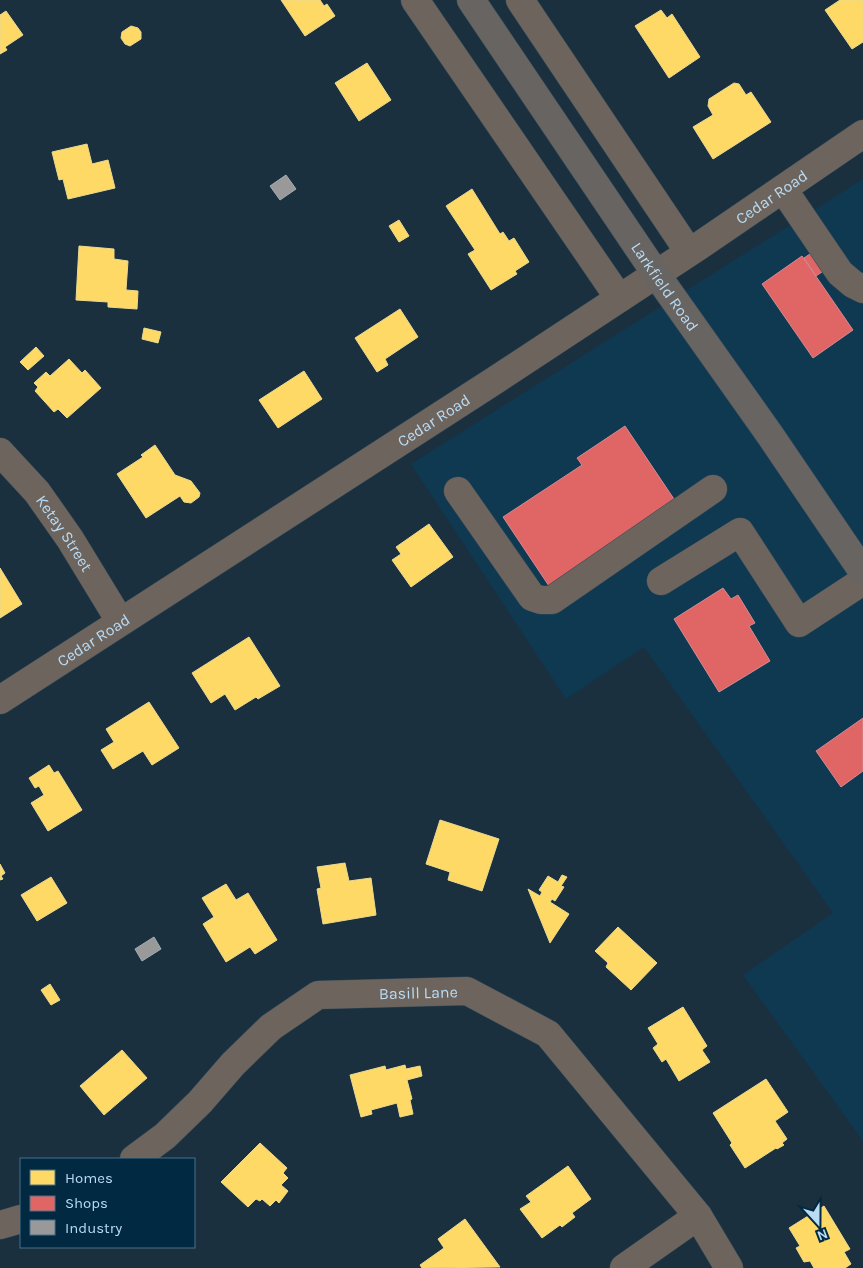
<svg xmlns="http://www.w3.org/2000/svg" width="863" height="1268" font-family="Karla,sans-serif">
	<style>
		.built { fill: #0f3851 }
		.homes { fill: #ffd966; stroke: #eada91 }
		.shops { fill: #e06666; stroke: #d48991 }
		.industry { fill: #999; stroke: #a3adb5 }
		.lines { fill: none; stroke-linecap: round; stroke-linejoin: round }
		.minor-casing { stroke: #374b59; stroke-width: 29 }
		.major-casing { stroke: #374b59; stroke-width: 29 }
		.minor { stroke: #6d655d; stroke-width: 28 }
		.major { stroke: #676461; stroke-width: 28 }
		.labels { text-anchor: middle; dominant-baseline: central; stroke-width: 5; stroke-linejoin: round; paint-order: stroke }
		.street-label { font-size: 16px; fill: #b9dbf5; stroke: #012941 }
	</style>
	<rect width="100%" height="100%" fill="#1b303e"/>
	<!-- built -->
	<path class="built" d="M 863,179 L 863,1141 L 743,975 L 833,913 L 644,647 L 566,699 L 411,464 Z"/>
	<!-- homes -->
	<path class="homes" d="M 281,0 L 320,0 L 324,6 L 327,4 L 335,16 L 305,36 Z
		M 840,0 L 863,0 L 863,42 L 852,49 L 825,10 Z
		M 661,10 L 667,18 L 672,14 L 700,57 L 669,78 L 635,26 Z
		M 6,11 L 23,35 L 5,47 L 7,50 L 0,54 L 0,15 Z
		M 131,26 L 138,28 L 141,32 L 141,39 L 130,46 L 125,44 L 121,38 L 122,32 Z
		M 367,63 L 391,100 L 359,121 L 335,83 Z
		M 734,83 L 739,84 L 746,95 L 751,92 L 771,122 L 713,159 L 693,127 L 713,115 L 708,106 L 709,99 Z
		M 87,144 L 92,164 L 108,160 L 115,188 L 68,199 L 63,179 L 59,180 L 52,152 Z
		M 472,189 L 500,234 L 503,232 L 509,241 L 514,238 L 529,262 L 515,271 L 517,274 L 491,290 L 468,254 L 475,250 L 446,206 Z
		M 399,220 L 409,236 L 399,242 L 389,226 Z
		M 79,246 L 114,249 L 114,259 L 128,261 L 126,290 L 138,291 L 137,309 L 108,307 L 108,302 L 76,300 Z
		M 400,309 L 418,337 L 385,359 L 388,365 L 377,372 L 355,338 Z
		M 144,328 L 161,332 L 158,343 L 142,339 Z
		M 36,347 L 44,356 L 28,370 L 20,362 Z
		M 69,359 L 82,373 L 85,370 L 101,388 L 67,418 L 58,409 L 54,412 L 35,391 L 38,387 L 34,383 L 46,372 L 50,376 Z
		M 304,371 L 322,399 L 278,428 L 259,400 Z
		M 155,445 L 175,475 L 191,481 L 200,493 L 199,497 L 191,503 L 184,502 L 180,496 L 146,518 L 117,474 L 143,457 L 141,455 Z
		M 429,524 L 453,557 L 411,587 L 392,560 L 401,554 L 396,547 Z
		M 0,568 L 22,604 L 0,618 Z
		M 249,637 L 280,686 L 258,699 L 256,697 L 235,710 L 225,694 L 211,703 L 192,673 Z
		M 149,702 L 179,748 L 152,765 L 143,751 L 113,769 L 101,750 L 114,742 L 106,729 Z
		M 49,765 L 54,773 L 58,771 L 82,810 L 48,831 L 31,803 L 44,795 L 39,786 L 35,788 L 29,778 Z
		M 440,820 L 499,839 L 482,891 L 448,880 L 450,872 L 426,864 Z
		M 345,863 L 349,881 L 371,878 L 376,915 L 323,924 L 317,889 L 321,888 L 317,867 Z
		M 0,864 L 5,873 L 1,876 L 3,879 L 0,880 Z
		M 562,875 L 567,877 L 561,886 L 564,887 L 555,901 L 552,899 L 550,902 L 569,914 L 550,943 L 528,889 L 540,896 L 542,892 L 539,890 L 548,876 L 558,882 Z
		M 51,877 L 67,903 L 37,921 L 21,895 Z
		M 226,884 L 236,900 L 248,893 L 277,940 L 255,954 L 250,947 L 226,962 L 203,924 L 214,917 L 202,898 Z
		M 618,927 L 657,963 L 631,990 L 606,967 L 608,963 L 595,951 Z
		M 50,984 L 60,1000 L 51,1005 L 41,990 Z
		M 683,1007 L 707,1046 L 702,1050 L 710,1062 L 679,1081 L 666,1059 L 662,1062 L 653,1048 L 658,1044 L 648,1028 Z
		M 122,1050 L 147,1078 L 104,1115 L 80,1086 Z
		M 405,1065 L 406,1069 L 420,1066 L 422,1076 L 407,1080 L 412,1099 L 410,1100 L 413,1114 L 400,1117 L 397,1103 L 371,1110 L 372,1114 L 361,1117 L 350,1075 L 385,1066 L 386,1070 Z
		M 766,1079 L 788,1112 L 775,1121 L 787,1139 L 782,1143 L 784,1145 L 777,1149 L 776,1148 L 745,1168 L 730,1145 L 732,1143 L 713,1113 Z
		M 260,1143 L 287,1168 L 283,1173 L 288,1178 L 281,1185 L 288,1191 L 279,1203 L 276,1200 L 270,1206 L 262,1199 L 260,1201 L 256,1199 L 248,1207 L 221,1182 Z
		M 568,1166 L 591,1199 L 572,1213 L 575,1217 L 562,1227 L 560,1225 L 542,1238 L 520,1209 L 531,1202 L 526,1196 Z
		M 824,1206 L 850,1249 L 844,1252 L 851,1264 L 845,1268 L 814,1268 L 810,1261 L 804,1262 L 796,1248 L 800,1246 L 789,1228 Z
		M 465,1219 L 500,1267 L 422,1268 L 420,1265 L 444,1248 L 438,1239 Z"/>
	<!-- shops -->
	<path class="shops" d="M 832,239 L 844,257 L 816,276 L 804,258 Z
		M 802,256 L 853,330 L 813,358 L 762,284 Z
		M 625,426 L 678,505 L 551,589 L 503,517 L 582,465 L 577,458 Z
		M 723,588 L 731,599 L 738,595 L 755,623 L 749,626 L 770,661 L 719,692 L 674,619 Z
		M 863,718 L 863,771 L 841,787 L 816,751 Z"/>
	<!-- industry -->
	<path class="industry" d="M 286,175 L 296,189 L 280,200 L 270,186 Z
		M 154,937 L 161,949 L 142,961 L 135,949 Z"/>
	<g class="lines">
		<defs>
			<g id="minor">
				<path d="M 415,0 L 619,298"/>
				<path d="M 520,0 L 689,252"/>
				<path d="M 783,189 L 840,273 L 853,284 L 863,289"/>
				<path id="s1" d="M 0,452 L 37,492 L 70,539 L 120,621"/>
				<path d="M 458,491 L 532,597 L 541,600 L 552,600 L 713,489"/>
				<path d="M 661,581 L 740,532 L 799,623 L 863,581"/>
				<path id="s2" d="M 0,700 L 497,379 L 699,246 L 863,134"/>
				<path id="s3" d="M 134,1159 L 165,1136 L 200,1102 L 233,1064 L 271,1027 L 318,995 L 467,991 L 548,1034 L 698,1216 L 729,1268"/>
				<path d="M 0,1225 L 21,1219"/>
				<path d="M 624,1268 L 698,1216"/>
			</g>
			<g id="major">
				<path id="s4" d="M 471,0 L 656,274 L 770,435 L 863,572"/>
			</g>
		</defs>
		<!-- minor casing -->
		<use href="#minor" class="minor-casing"/>
		<!-- major casing -->
		<use href="#major" class="major-casing"/>
		<!-- minor -->
		<use href="#minor" class="minor"/>
		<!-- major -->
		<use href="#major" class="major"/>
	</g>
	<g class="labels">
		<!-- street labels -->
		<g class="street-label">
			<text stroke="none"><textPath href="#s2" startOffset="921">Cedar Road</textPath></text>
			<text stroke="none"><textPath href="#s4" startOffset="346">Larkfield Road</textPath></text>
			<text stroke="none"><textPath href="#s2" startOffset="516">Cedar Road</textPath></text>
			<text stroke="none"><textPath href="#s1" startOffset="104">Ketay Street</textPath></text>
			<text stroke="none"><textPath href="#s2" startOffset="111">Cedar Road</textPath></text>
			<text stroke="none"><textPath href="#s3" startOffset="348">Basill Lane</textPath></text>
		</g>
	</g>
	<!-- legend -->
	<rect x="20" y="1158" width="175" height="90" fill="#012941" stroke="#4b7089"/>
	<rect x="30" y="1170" width="25" height="15" fill="#ffd966" stroke="#4b7089"/>
	<text x="65" y="1183" font-size="15" fill="#b9dbf5">Homes</text>
	<rect x="30" y="1196" width="25" height="15" fill="#e06666" stroke="#4b7089"/>
	<text x="65" y="1208" font-size="15" fill="#b9dbf5">Shops</text>
	<rect x="30" y="1220" width="25" height="15" fill="#999999" stroke="#4b7089"/>
	<text x="65" y="1233" font-size="15" fill="#b9dbf5">Industry</text>
	<!-- north arrow -->
	<g transform="translate(818 1223) rotate(159)" stroke="#012941" stroke-width="4" paint-order="stroke">
	<path d="M0-4L9 19L0 12L-9 19Z" fill="#b9dbf5"/>
	<text y="-8" font-size="14" font-weight="bold" text-anchor="middle" fill="#b9dbf5">N</text>
	</g>
</svg>
